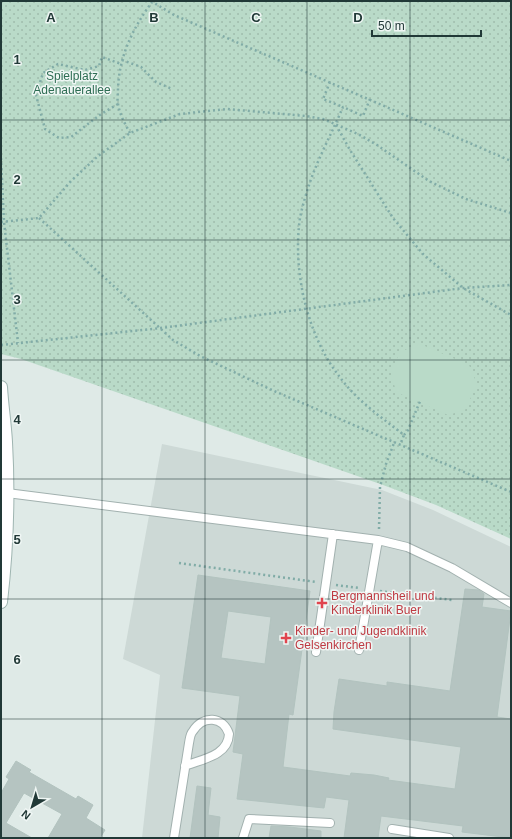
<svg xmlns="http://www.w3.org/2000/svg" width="512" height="839" font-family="Helvetica,sans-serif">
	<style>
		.built { fill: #cdd9d6 }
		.grass { fill: url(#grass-dots) }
		.garden { fill: #b9dac8 }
		.building { fill: #b5c4c1; stroke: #b2c3bf; fill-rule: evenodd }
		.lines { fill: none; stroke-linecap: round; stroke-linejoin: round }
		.lane-casing { stroke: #a2b1af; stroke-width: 10 }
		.secondary-casing { stroke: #9fb5b1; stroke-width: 14 }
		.path { stroke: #81aca7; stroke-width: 2.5; stroke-dasharray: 2 3; stroke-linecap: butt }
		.lane { stroke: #fff; stroke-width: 8 }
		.secondary { stroke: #fff; stroke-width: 12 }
		.grid { fill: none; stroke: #213937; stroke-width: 1; stroke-opacity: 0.55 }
		.health-dot { fill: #e0444e; stroke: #eff6f4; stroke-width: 1.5 }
		.labels { text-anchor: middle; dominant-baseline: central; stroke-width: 3; stroke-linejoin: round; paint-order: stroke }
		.park-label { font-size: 12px; fill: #2d6d53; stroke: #eff6f4 }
		.health-label { font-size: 12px; fill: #be3a42; stroke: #eff6f4; text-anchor: start }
		.grid-label { font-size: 13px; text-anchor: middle; font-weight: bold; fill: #213937; stroke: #eff6f4; stroke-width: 3; stroke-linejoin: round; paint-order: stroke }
	</style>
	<defs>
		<pattern id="grass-dots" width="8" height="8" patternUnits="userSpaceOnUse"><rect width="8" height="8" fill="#b9dac8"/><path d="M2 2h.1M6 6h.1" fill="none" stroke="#9fbcac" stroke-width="1.8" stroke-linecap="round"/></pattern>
	</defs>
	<rect width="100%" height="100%" fill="#dfeae7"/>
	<!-- built -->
	<path class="built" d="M 162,444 L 382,490 L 433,510 L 511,547 L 511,838 L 142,838 L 160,675 L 123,659 Z"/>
	<!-- grass -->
	<path class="grass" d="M 1,1 L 511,1 L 511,539 L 436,505 L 383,485 L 21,359 L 1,354 Z"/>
	<!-- garden -->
	<path class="garden" d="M 420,344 L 469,365 L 477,384 L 465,410 L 448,415 L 396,392 L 391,372 L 400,352 Z"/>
	<!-- building -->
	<path class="building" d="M 198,575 L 310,591 L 293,715 L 289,714 L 283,767 L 350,776 L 351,773 L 374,775 L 389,778 L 388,780 L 455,789 L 461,747 L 333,729 L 334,712 L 339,679 L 387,686 L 387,682 L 450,691 L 465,589 L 479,590 L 484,594 L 482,607 L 511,611 L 497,717 L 511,719 L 511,838 L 462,832 L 463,826 L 381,816 L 378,838 L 344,838 L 349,800 L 326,797 L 324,808 L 237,799 L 243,754 L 233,752 L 240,696 L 182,688 ZM 228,611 L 271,617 L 265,664 L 221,658 Z
		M 16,761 L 31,770 L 29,772 L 76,799 L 78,796 L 93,805 L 86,818 L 105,830 L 100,838 L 48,838 L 62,814 L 24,793 L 6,823 L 32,838 L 1,838 L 1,793 L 9,779 L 6,777 Z
		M 197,786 L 211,788 L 208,815 L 220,817 L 218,838 L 190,838 Z
		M 271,826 L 290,827 L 321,831 L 321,838 L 269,838 Z"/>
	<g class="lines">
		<defs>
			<path id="lane" d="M 7,493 L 378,540 L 359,650
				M 378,540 L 407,547 L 452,568 L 511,603
				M 316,652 L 333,534
				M 392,829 L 449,838
				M 174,838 L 189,743 C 190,738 190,734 193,731 C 203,715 223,716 229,734 C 228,756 202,759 185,766
				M 243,838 L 249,819 L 330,823"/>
			<path id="secondary" d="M 1,387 C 2,405 5,424 6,442 C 9,495 7,550 1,602"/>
		</defs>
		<!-- lane casing -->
		<use href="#lane" class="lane-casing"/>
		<!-- secondary casing -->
		<use href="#secondary" class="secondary-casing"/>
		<!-- path -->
		<path class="path" d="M 151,1 L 174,15 L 511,161
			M 122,60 L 141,67 L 156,82 L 172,89
			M 330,82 L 323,99 L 343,107
			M 370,99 L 363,116 L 343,107 C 332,133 318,158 309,185 C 305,198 300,213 299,226 C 294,276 308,336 339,376 C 356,400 381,417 404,435 L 400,445
			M 118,104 L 101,114 L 71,137 L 59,138 L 45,129 L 36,95 L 43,73 L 58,64 L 85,70 L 99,66 L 102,57 L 121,64
			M 336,125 L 350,150 L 393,218 L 423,254 L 463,288 L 511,315
			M 130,133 C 125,124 120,115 118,104 C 117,100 118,94 118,89 C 119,56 133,28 152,2
			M 1,158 L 4,222 L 18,343
			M 39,218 L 173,340 L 200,356 L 274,391 L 511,492
			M 1,222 L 39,218 L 71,181 L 98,156 L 130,133 L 180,114 L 227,109 L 306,116 L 323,119 L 358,134 L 377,145 L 429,181 L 466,199 L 511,213
			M 1,345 L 161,328 L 463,288 L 511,285
			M 404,435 L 408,430 L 421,399
			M 379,529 L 380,487 L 386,464 L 394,443
			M 179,563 L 316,582
			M 336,585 L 359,588
			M 380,591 L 452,600"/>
		<!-- lane -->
		<use href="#lane" class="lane"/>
		<!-- secondary -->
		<use href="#secondary" class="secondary"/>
	</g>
	<!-- grid -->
	<path class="grid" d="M 102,1 L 102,838M 205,1 L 205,838M 307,1 L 307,838M 410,1 L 410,838M 1,120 L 511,120M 1,240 L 511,240M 1,360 L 511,360M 1,479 L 511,479M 1,599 L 511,599M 1,719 L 511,719"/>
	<!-- markers -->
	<g class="health-dot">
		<path d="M320 597h4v4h4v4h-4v4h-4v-4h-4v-4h4z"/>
		<path d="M284 632h4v4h4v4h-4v4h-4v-4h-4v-4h4z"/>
	</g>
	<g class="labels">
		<!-- park labels -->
		<g class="park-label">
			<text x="72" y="76">Spielplatz<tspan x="72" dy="14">Adenauerallee</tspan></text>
		</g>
		<!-- health labels -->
		<g class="health-label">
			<text x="331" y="596">Bergmannsheil und<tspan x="331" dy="14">Kinderklinik Buer</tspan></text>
			<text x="295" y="631">Kinder- und Jugendklinik<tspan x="295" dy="14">Gelsenkirchen</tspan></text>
		</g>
	</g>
	<g class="grid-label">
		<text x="51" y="22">A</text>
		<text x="154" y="22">B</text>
		<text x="256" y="22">C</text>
		<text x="358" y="22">D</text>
		<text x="17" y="64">1</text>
		<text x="17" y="184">2</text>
		<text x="17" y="304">3</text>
		<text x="17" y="424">4</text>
		<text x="17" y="544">5</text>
		<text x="17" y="664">6</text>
	</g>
	<!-- border -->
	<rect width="512" height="839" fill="none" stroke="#213937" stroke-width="4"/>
	<!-- north arrow -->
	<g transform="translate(32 807) rotate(218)" stroke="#eff6f4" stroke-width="3" paint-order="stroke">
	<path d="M0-3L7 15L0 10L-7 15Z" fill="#213937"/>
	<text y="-6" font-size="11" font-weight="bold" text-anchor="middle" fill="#213937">N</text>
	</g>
	<!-- scale -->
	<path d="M372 30v6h109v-6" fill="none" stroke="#213937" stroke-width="2"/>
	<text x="378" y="30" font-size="12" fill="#213937" stroke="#eff6f4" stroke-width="3" paint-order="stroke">50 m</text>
</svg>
